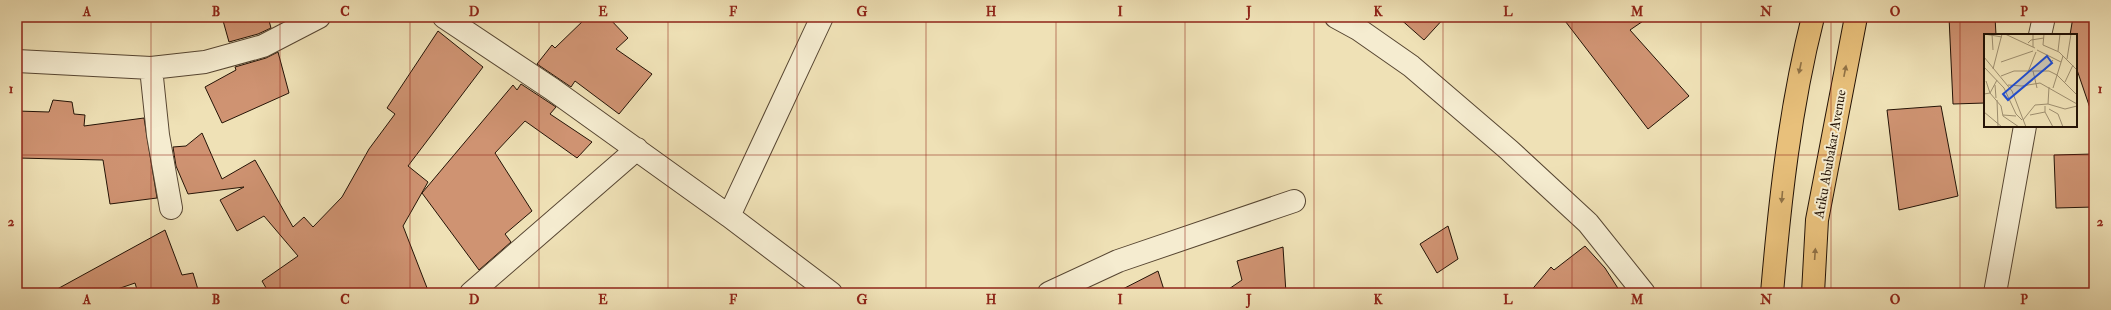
<svg xmlns="http://www.w3.org/2000/svg" width="2111" height="310" font-family="'IM FELL Double Pica',serif">
	<style>
		.building { fill: #cf9372; stroke: #241306 }
		.lines { fill: none; stroke-linecap: round; stroke-linejoin: round }
		.minor-casing { stroke: #574632; stroke-width: 24 }
		.primary-casing { stroke: #241306; stroke-width: 24 }
		.minor { stroke: #f5ecd0; stroke-width: 22 }
		.primary { stroke: #e8c07b; stroke-width: 22 }
		.oneway { fill: #907246 }
		.grid { fill: none; stroke: #8f2418; stroke-width: 1; stroke-opacity: 0.55 }
		.labels { text-anchor: middle; dominant-baseline: central; stroke-width: 4; stroke-linejoin: round; paint-order: stroke }
		.street-label { font-size: 14px; fill: #241306; stroke: #f5ecd0 }
		.inset-road { fill: none; stroke: #9e8f70; stroke-width: 1 }
		.view { fill: #1d4ed8; fill-opacity: 0.15; stroke: #1d4ed8; stroke-width: 2 }
		.inset-edge { fill: none; stroke: #241306; stroke-width: 2 }
		.neatline { fill: none; stroke: #8f2418; stroke-width: 1.5 }
		.grid-label { font-size: 13px; text-anchor: middle; font-weight: bold; fill: #8f2418 }
	</style>
	<rect width="100%" height="100%" fill="#efe1b6"/>
	<filter id="stains"><feTurbulence type="fractalNoise" baseFrequency=".005" numOctaves="4"/><feColorMatrix values="0 0 0 0 .2 0 0 0 0 .09 0 0 0 0 .02 0 0 0 .5 -.17"/></filter>
	<radialGradient id="worn" r=".72"><stop offset=".6" stop-color="#630" stop-opacity="0"/><stop offset="1" stop-color="#630" stop-opacity=".3"/></radialGradient>
	<!-- building -->
	<path class="building" d="M 222,17 L 268,17 L 271,28 L 258,34 L 229,42 Z
		M 587,17 L 608,17 L 628,38 L 616,49 L 652,74 L 619,114 L 575,81 L 571,87 L 537,64 L 552,45 L 555,48 Z
		M 1398,17 L 1445,17 L 1424,40 Z
		M 1562,17 L 1649,17 L 1630,30 L 1689,96 L 1648,129 Z
		M 1949,17 L 1995,17 L 1996,35 L 1985,35 L 1985,103 L 1953,104 Z
		M 2073,17 L 2094,17 L 2094,110 L 2091,111 L 2076,67 L 2076,35 L 2070,35 Z
		M 438,31 L 483,67 L 408,166 L 428,182 L 403,226 L 429,293 L 269,293 L 262,281 L 298,256 L 264,216 L 237,231 L 220,200 L 244,187 L 188,194 L 176,166 L 173,147 L 186,146 L 202,133 L 222,179 L 255,160 L 293,227 L 304,217 L 313,227 L 342,197 L 369,149 L 395,114 L 387,108 Z
		M 278,52 L 289,93 L 222,123 L 205,87 L 236,70 L 235,67 L 266,58 Z
		M 521,84 L 556,107 L 550,114 L 592,142 L 577,158 L 525,121 L 495,153 L 532,211 L 505,234 L 511,242 L 479,270 L 422,193 L 513,85 L 517,90 Z
		M 53,100 L 72,102 L 74,114 L 85,115 L 84,126 L 144,118 L 157,198 L 110,204 L 103,160 L 17,158 L 17,111 L 49,112 Z
		M 1941,106 L 1958,196 L 1899,210 L 1887,110 Z
		M 2094,154 L 2094,207 L 2056,208 L 2054,155 Z
		M 1448,226 L 1458,259 L 1437,273 L 1420,244 Z
		M 165,230 L 182,275 L 193,273 L 199,293 L 138,293 L 135,283 L 106,293 L 50,293 Z
		M 1585,246 L 1605,268 L 1621,293 L 1529,293 L 1551,267 L 1554,270 Z
		M 1283,247 L 1286,293 L 1223,293 L 1242,280 L 1237,261 Z
		M 1158,271 L 1165,293 L 1115,293 Z"/>
	<g class="lines">
		<defs>
			<path id="minor" d="M 444,17 L 552,89 L 729,216 L 831,293
				M 1336,17 L 1358,29 L 1411,66 L 1509,150 L 1588,223 L 1644,293
				M 2040,35 L 2044,17
				M 17,61 L 151,68 L 205,62 L 263,46 L 319,17
				M 151,68 L 158,135 L 171,208
				M 729,216 L 822,17
				M 471,293 L 637,149
				M 1049,293 L 1118,261 L 1294,201
				M 1995,293 L 2025,126"/>
			<path id="primary" d="M 1772,293 C 1780,200 1790,108 1813,17
				M 1813,293 L 1817,220 L 1856,17"/>
		</defs>
		<!-- minor casing -->
		<use href="#minor" class="minor-casing"/>
		<!-- primary casing -->
		<use href="#primary" class="primary-casing"/>
		<!-- minor -->
		<use href="#minor" class="minor"/>
		<!-- primary -->
		<use href="#primary" class="primary"/>
	</g>
	<!-- one-way arrows -->
	<defs><path id="oneway-solid" d="M-6-.8H1V-3.2L6.5 0L1 3.2V.8H-6Z"/></defs>
	<g class="oneway">
		<use href="#oneway-solid" transform="translate(1800 68) rotate(102)"/>
		<use href="#oneway-solid" transform="translate(1845 71) rotate(-79)"/>
		<use href="#oneway-solid" transform="translate(1782 197) rotate(95)"/>
		<use href="#oneway-solid" transform="translate(1815 254) rotate(-86)"/>
	</g>
	<!-- grid -->
	<path class="grid" d="M 151,17 L 151,293M 280,17 L 280,293M 410,17 L 410,293M 539,17 L 539,293M 668,17 L 668,293M 797,17 L 797,293M 926,17 L 926,293M 1056,17 L 1056,293M 1185,17 L 1185,293M 1314,17 L 1314,293M 1443,17 L 1443,293M 1572,17 L 1572,293M 1701,17 L 1701,293M 1831,17 L 1831,293M 1960,17 L 1960,293M 17,155 L 2094,155"/>
	<g class="labels">
		<!-- street labels -->
		<g class="street-label">
			<text transform="translate(1830 154) rotate(-80)">Atiku Abubakar Avenue</text>
		</g>
	</g>
	<!-- overview -->
	<g transform="translate(1984 34)">
		<rect width="93" height="93" fill="#efe1b6"/>
		<path class="inset-road" d="M 0,0 L 18,3M 8,0 L 9,16M 21,0 L 51,14M 49,0 L 49,13M 60,0 L 59,11 L 75,18 L 93,36M 44,9 L 47,6 L 60,4M 53,16 L 77,28M 74,17 L 76,0M 0,23 L 28,57 L 42,93M 83,25 L 87,0M 17,28 L 49,17M 0,33 L 20,54 L 32,80 L 38,86M 9,35 L 18,0M 61,36 L 69,26M 49,37 L 53,54M 44,38 L 52,18M 17,42 L 30,37 L 65,37 L 73,41 L 93,61M 2,47 L 6,59M 81,48 L 89,31M 11,51 L 12,64M 24,51 L 38,52 L 56,49 L 93,70M 69,54 L 79,22M 6,59 L 17,72 L 19,82 L 35,93M 0,60 L 6,59 L 13,46M 13,66 L 14,93M 64,70 L 65,53M 51,71 L 64,70 L 81,75 L 93,72M 61,72 L 61,78 L 69,93M 65,75 L 74,80 L 79,93M 0,78 L 18,93M 19,81 L 32,82M 46,81 L 61,78M 39,86 L 51,71"/>
		<path class="view" d="M 63,22 L 68,29 L 24,66 L 19,60 Z"/>
		<rect width="93" height="93" class="inset-edge"/>
	</g>
	<!-- margin -->
	<rect width="2111" height="310" fill="none" stroke="#efe1b6" stroke-width="44"/>
	<rect x="22" y="22" width="2067" height="266" class="neatline"/>
	<g class="grid-label">
		<text x="87" y="16">A</text>
		<text x="216" y="16">B</text>
		<text x="345" y="16">C</text>
		<text x="474" y="16">D</text>
		<text x="603" y="16">E</text>
		<text x="733" y="16">F</text>
		<text x="862" y="16">G</text>
		<text x="991" y="16">H</text>
		<text x="1120" y="16">I</text>
		<text x="1249" y="16">J</text>
		<text x="1378" y="16">K</text>
		<text x="1508" y="16">L</text>
		<text x="1637" y="16">M</text>
		<text x="1766" y="16">N</text>
		<text x="1895" y="16">O</text>
		<text x="2024" y="16">P</text>
		<text x="11" y="93">1</text>
		<text x="2100" y="93">1</text>
		<text x="11" y="226">2</text>
		<text x="2100" y="226">2</text>
		<text x="87" y="304">A</text>
		<text x="216" y="304">B</text>
		<text x="345" y="304">C</text>
		<text x="474" y="304">D</text>
		<text x="603" y="304">E</text>
		<text x="733" y="304">F</text>
		<text x="862" y="304">G</text>
		<text x="991" y="304">H</text>
		<text x="1120" y="304">I</text>
		<text x="1249" y="304">J</text>
		<text x="1378" y="304">K</text>
		<text x="1508" y="304">L</text>
		<text x="1637" y="304">M</text>
		<text x="1766" y="304">N</text>
		<text x="1895" y="304">O</text>
		<text x="2024" y="304">P</text>
	</g>
	<rect width="100%" height="100%" filter="url(#stains)"/>
	<rect width="100%" height="100%" fill="url(#worn)"/>
</svg>
